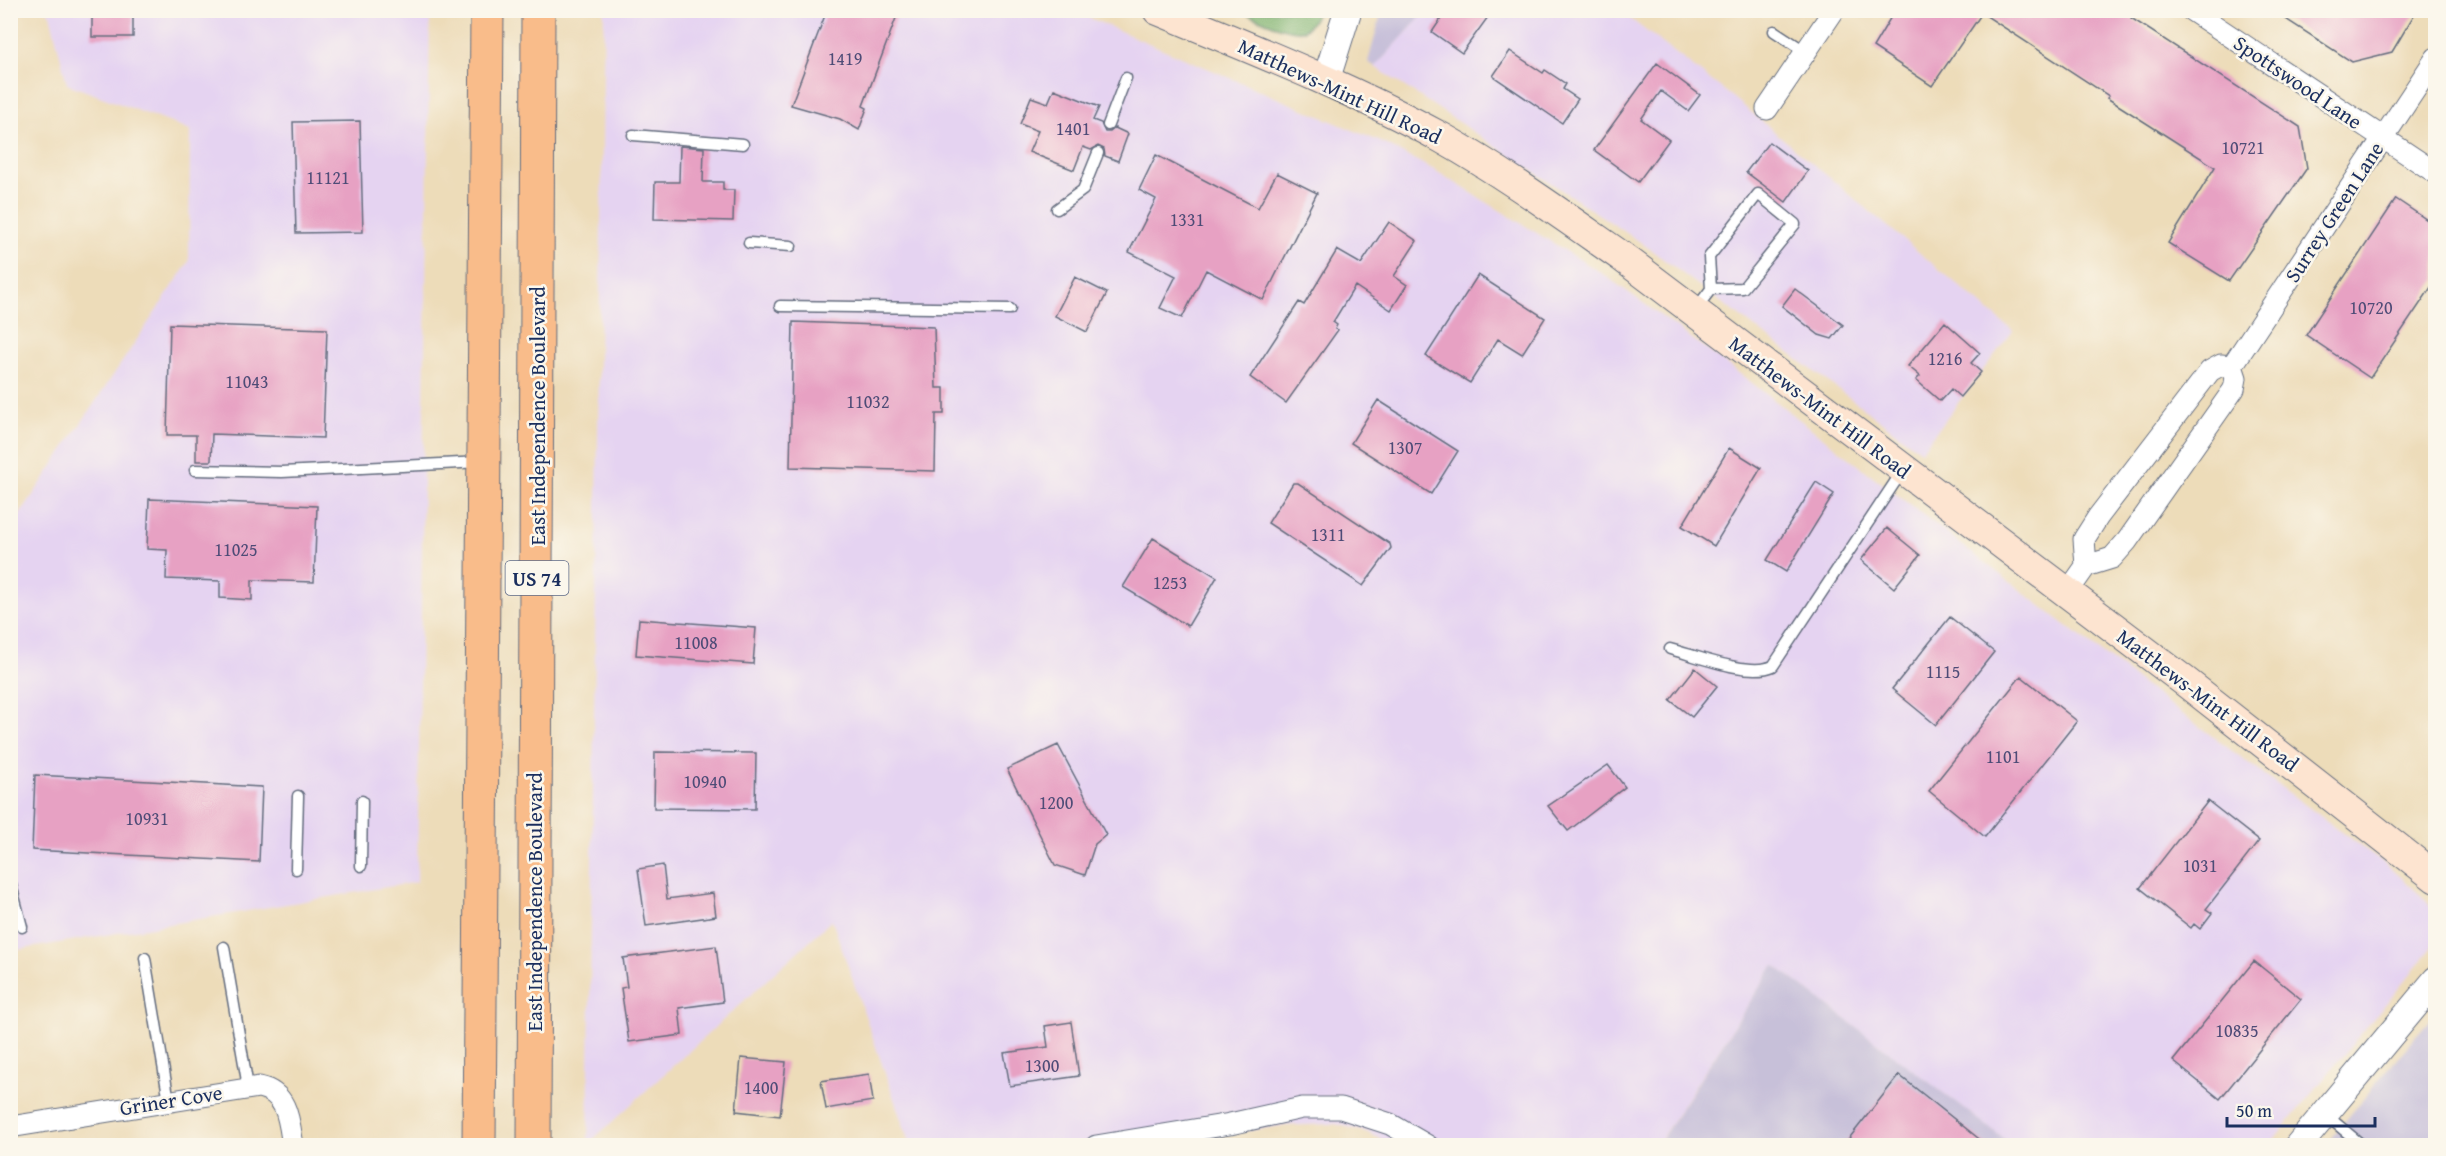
<svg xmlns="http://www.w3.org/2000/svg" width="2446" height="1156" font-family="'Gentium Book Plus',serif">
	<style>
		.built { fill: #e5d3f1 }
		.industrial { fill: #c7c0d9 }
		.forest { fill: #7cb06b; stroke: #4c7064; stroke-width: 1.5 }
		.building { fill: #e7a1c3 }
		.lines { fill: none; stroke-linecap: round; stroke-linejoin: round }
		.service-casing { stroke: #646c7e; stroke-width: 13 }
		.minor-casing { stroke: #646c7e; stroke-width: 23 }
		.tertiary-casing { stroke: #646c7e; stroke-width: 29 }
		.secondary-casing { stroke: #646c7e; stroke-width: 32 }
		.trunk-casing { stroke: #646c7e; stroke-width: 35 }
		.service { stroke: #fff; stroke-width: 10 }
		.minor { stroke: #fff; stroke-width: 21 }
		.tertiary { stroke: #fff; stroke-width: 27 }
		.secondary { stroke: #fde4d0; stroke-width: 30 }
		.trunk { stroke: #f9bc8a; stroke-width: 33 }
		.labels { text-anchor: middle; dominant-baseline: central; stroke-width: 5; stroke-linejoin: round; paint-order: stroke }
		.number-label { font-size: 18px; fill: #4e4c77 }
		.shield { fill: #fbf7ec; stroke: #5e6b89; stroke-width: 1.5 }
		.shield-label { font-size: 20px; font-weight: bold; fill: #1b2f5e }
		.street-label { font-size: 21px; fill: #1b2f5e; stroke: #fbf7ec }
	</style>
	<rect width="100%" height="100%" fill="#fbf7ec"/>
	<filter id="ink" filterUnits="userSpaceOnUse"><feTurbulence type="fractalNoise" baseFrequency=".0167" numOctaves="2"/><feDisplacementMap in="SourceGraphic" scale="12" xChannelSelector="R" yChannelSelector="G"/><feConvolveMatrix kernelMatrix="1 2 1 2 8 2 1 2 1" color-interpolation-filters="sRGB"/></filter>
	<filter id="wash" filterUnits="userSpaceOnUse"><feTurbulence type="fractalNoise" baseFrequency=".008" numOctaves="4" result="noise"/><feDisplacementMap in="SourceGraphic" scale="24" xChannelSelector="R" yChannelSelector="G"/><feGaussianBlur stdDeviation="1.35" result="paint"/><feColorMatrix in="noise" values="0 0 0 0 0 0 0 0 0 0 0 0 0 0 0 0 0 1.4 0 .05"/><feComposite in="paint" operator="in"/></filter>
	<g filter="url(#wash)">
		<rect width="100%" height="100%" fill="#eddcb9"/>
		<!-- built -->
		<path class="built" d="M 47,11 L 430,11 L 417,882 L 11,951 L 11,528 L 189,262 L 190,130 L 67,84 L 50,14 Z
			M 604,11 L 1073,11 L 1383,143 L 1436,171 L 1600,272 L 1646,305 L 1748,380 L 2159,697 L 2392,869 L 2427,901 L 2433,910 L 2435,938 L 2431,949 L 2269,1145 L 2012,1145 L 1774,965 L 1657,1145 L 1394,1145 L 1364,1131 L 1335,1124 L 1279,1126 L 1148,1146 L 910,1145 L 832,920 L 588,1144 Z
			M 1426,11 L 1620,11 L 1734,98 L 2013,331 L 1921,451 L 1639,241 L 1375,67 Z"/>
		<!-- industrial -->
		<path class="industrial" d="M 1382,10 L 1426,11 L 1375,67 L 1368,62 Z
			M 1774,965 L 2012,1145 L 1657,1146 Z
			M 2435,1013 L 2435,1145 L 2325,1145 Z"/>
		<!-- forest -->
		<path class="forest" d="M 1240,11 L 1318,10 L 1318,11 C 1314,18 1311,26 1304,30 C 1292,36 1253,16 1240,11 Z"/>
		<g id="blocks">
			<!-- building -->
			<path class="building" d="M 92,10 L 133,10 L 133,37 L 92,37 Z
				M 827,10 L 899,10 L 863,106 L 867,108 L 859,130 L 840,119 L 791,105 Z
				M 1447,10 L 1479,10 L 1488,17 L 1462,53 L 1432,32 Z
				M 1895,10 L 2135,10 L 2131,18 L 2300,127 L 2307,168 L 2229,281 L 2168,243 L 2215,167 L 2107,98 L 2109,96 L 1982,13 L 1932,86 L 1873,47 Z
				M 2272,10 L 2417,10 L 2392,52 L 2352,62 Z
				M 1510,51 L 1543,73 L 1545,70 L 1566,84 L 1563,89 L 1578,99 L 1562,123 L 1493,76 Z
				M 1657,63 L 1700,95 L 1688,111 L 1661,91 L 1641,119 L 1669,140 L 1638,182 L 1594,150 Z
				M 1054,89 L 1099,107 L 1093,120 L 1101,123 L 1105,132 L 1110,132 L 1115,128 L 1128,134 L 1118,161 L 1105,156 L 1104,149 L 1098,146 L 1091,150 L 1083,147 L 1074,170 L 1029,152 L 1038,131 L 1020,124 L 1031,97 L 1048,103 Z
				M 360,121 L 363,232 L 296,233 L 293,122 Z
				M 1769,142 L 1808,171 L 1786,202 L 1746,172 Z
				M 680,146 L 704,148 L 703,182 L 723,182 L 723,190 L 734,190 L 733,221 L 654,219 L 655,182 L 679,182 Z
				M 1156,155 L 1258,208 L 1277,173 L 1317,193 L 1263,300 L 1206,270 L 1182,318 L 1160,308 L 1176,276 L 1129,252 L 1156,199 L 1139,190 Z
				M 2396,199 L 2436,226 L 2436,280 L 2370,378 L 2306,335 Z
				M 1389,222 L 1417,241 L 1394,276 L 1407,285 L 1391,310 L 1355,286 L 1333,322 L 1337,325 L 1335,329 L 1338,330 L 1286,403 L 1250,377 L 1299,302 L 1304,305 L 1337,250 L 1361,264 Z
				M 1478,275 L 1545,318 L 1522,354 L 1498,339 L 1470,383 L 1426,356 Z
				M 1075,277 L 1107,293 L 1087,332 L 1055,316 Z
				M 1795,289 L 1843,325 L 1832,339 L 1819,335 L 1782,306 Z
				M 793,322 L 934,327 L 936,388 L 944,388 L 944,414 L 936,414 L 935,471 L 790,467 Z
				M 1945,322 L 1980,353 L 1971,363 L 1981,372 L 1960,397 L 1951,389 L 1940,401 L 1916,380 L 1920,376 L 1908,366 Z
				M 170,324 L 327,329 L 323,438 L 212,434 L 211,461 L 196,461 L 196,435 L 167,435 Z
				M 1378,400 L 1458,451 L 1431,494 L 1351,443 Z
				M 1729,448 L 1761,468 L 1714,546 L 1682,526 Z
				M 1816,482 L 1834,494 L 1786,572 L 1767,560 Z
				M 1293,483 L 1298,483 L 1390,544 L 1391,548 L 1363,586 L 1268,523 Z
				M 149,499 L 317,506 L 314,582 L 252,580 L 252,600 L 220,598 L 220,581 L 166,579 L 167,550 L 147,549 Z
				M 1887,528 L 1920,555 L 1894,588 L 1861,560 Z
				M 1153,538 L 1217,577 L 1188,626 L 1123,587 Z
				M 1950,617 L 1994,652 L 1936,725 L 1892,689 Z
				M 639,619 L 756,628 L 753,664 L 636,655 Z
				M 1695,668 L 1717,686 L 1692,717 L 1670,700 Z
				M 2021,676 L 2077,721 L 1985,837 L 1929,791 Z
				M 1058,745 L 1106,835 L 1095,844 L 1085,875 L 1055,865 L 1007,769 Z
				M 655,752 L 756,753 L 755,809 L 654,808 Z
				M 1608,765 L 1625,787 L 1568,831 L 1548,806 Z
				M 35,775 L 262,787 L 259,862 L 32,850 Z
				M 2208,801 L 2259,841 L 2206,909 L 2212,913 L 2200,929 L 2194,924 L 2191,928 L 2140,888 Z
				M 663,865 L 667,899 L 713,893 L 716,916 L 646,926 L 638,869 Z
				M 716,946 L 723,1002 L 679,1008 L 682,1035 L 629,1042 L 621,988 L 627,987 L 623,958 Z
				M 2254,961 L 2301,999 L 2220,1099 L 2173,1061 Z
				M 1071,1022 L 1079,1076 L 1010,1086 L 1004,1053 L 1048,1047 L 1045,1026 Z
				M 741,1058 L 786,1062 L 780,1116 L 736,1111 Z
				M 869,1074 L 873,1101 L 826,1109 L 821,1081 Z
				M 1899,1075 L 1988,1146 L 1843,1146 Z"/>
		</g>
	</g>
	<g filter="url(#ink)">
		<use href="#blocks" fill-opacity="0" stroke="#646c7e" stroke-width="1.5"/>
		<g class="lines">
			<defs>
				<path id="service" d="M 1774,31 L 1806,52
					M 1108,125 L 1126,78
					M 633,135 L 743,144
					M 1057,209 L 1083,190 L 1098,153
					M 749,243 L 791,246
					M 780,306 L 1010,309
					M 1695,310 L 1711,289 L 1709,257 L 1758,194 L 1795,224 L 1743,288 L 1711,289
					M 195,470 L 282,472 L 481,462
					M 1670,649 C 1697,656 1749,677 1773,666 L 1903,470
					M 361,866 L 362,801
					M 296,869 L 298,796
					M 10,881 L 22,927
					M 224,947 L 248,1087
					M 145,958 L 169,1101
					M 2326,1115 L 2363,1146"/>
				<path id="minor" d="M 2191,10 L 2436,173
					M 1767,109 L 1834,10
					M 2232,366 L 2436,58
					M 2086,566 L 2084,539 L 2098,517 L 2210,371 L 2221,365 L 2232,366
					M 2067,593 L 2086,566 L 2112,558 L 2127,541 L 2234,389 L 2236,378 L 2232,366
					M 10,1127 L 259,1087 C 288,1093 289,1121 293,1146
					M 1096,1146 L 1230,1124 L 1302,1108 L 1341,1108 L 1390,1124 L 1428,1146"/>
				<path id="tertiary" d="M 1326,80 L 1348,10
					M 2298,1146 L 2436,980"/>
				<path id="secondary" d="M 1158,10 C 1255,50 1351,88 1442,138 C 1504,173 1562,215 1621,256 L 2187,683 L 2436,878"/>
				<path id="trunk" d="M 479,1146 L 487,10
					M 534,1146 L 538,10"/>
			</defs>
			<!-- service casing -->
			<use href="#service" class="service-casing"/>
			<!-- minor casing -->
			<use href="#minor" class="minor-casing"/>
			<!-- tertiary casing -->
			<use href="#tertiary" class="tertiary-casing"/>
			<!-- secondary casing -->
			<use href="#secondary" class="secondary-casing"/>
			<!-- trunk casing -->
			<use href="#trunk" class="trunk-casing"/>
			<!-- service -->
			<use href="#service" class="service"/>
			<!-- minor -->
			<use href="#minor" class="minor"/>
			<!-- tertiary -->
			<use href="#tertiary" class="tertiary"/>
			<!-- secondary -->
			<use href="#secondary" class="secondary"/>
			<!-- trunk -->
			<use href="#trunk" class="trunk"/>
		</g>
	</g>
	<g class="labels">
		<!-- number labels -->
		<g class="number-label">
			<text x="845" y="58">1419</text>
			<text x="1073" y="128">1401</text>
			<text x="2243" y="147">10721</text>
			<text x="328" y="177">11121</text>
			<text x="1187" y="219">1331</text>
			<text x="2371" y="307">10720</text>
			<text x="1945" y="358">1216</text>
			<text x="247" y="381">11043</text>
			<text x="868" y="401">11032</text>
			<text x="1405" y="447">1307</text>
			<text x="1328" y="534">1311</text>
			<text x="236" y="549">11025</text>
			<text x="1170" y="582">1253</text>
			<text x="696" y="642">11008</text>
			<text x="1943" y="671">1115</text>
			<text x="2003" y="756">1101</text>
			<text x="705" y="781">10940</text>
			<text x="1056" y="802">1200</text>
			<text x="147" y="818">10931</text>
			<text x="2200" y="865">1031</text>
			<text x="2237" y="1030">10835</text>
			<text x="1042" y="1065">1300</text>
			<text x="761" y="1087">1400</text>
		</g>
		<!-- shield labels -->
		<rect class="shield" x="505.5" y="561" width="63" height="34" rx="4.5"/>
		<g class="shield-label">
			<text x="537" y="578">US 74</text>
		</g>
		<!-- street labels -->
		<g class="street-label">
			<text transform="translate(2298 82) rotate(34)">Spottswood Lane</text>
			<text transform="translate(1340 91) rotate(25)">Matthews-Mint Hill Road</text>
			<text transform="translate(2334 212) rotate(-57)">Surrey Green Lane</text>
			<text transform="translate(1820 407) rotate(37)">Matthews-Mint Hill Road</text>
			<text transform="translate(537 416) rotate(-90)">East Independence Boulevard</text>
			<text transform="translate(2208 700) rotate(37)">Matthews-Mint Hill Road</text>
			<text transform="translate(534 902) rotate(-90)">East Independence Boulevard</text>
			<text transform="translate(171 1100) rotate(-9)">Griner Cove</text>
		</g>
	</g>
	<!-- margin -->
	<rect width="2446" height="1156" fill="none" stroke="#fbf7ec" stroke-width="36"/>
	<!-- scale -->
	<path d="M2227 1117v9h148v-9" fill="none" stroke="#1b2f5e" stroke-width="3"/>
	<text x="2236" y="1117" font-size="18" fill="#1b2f5e" stroke="#fbf7ec" stroke-width="4.5" paint-order="stroke">50 m</text>
</svg>
